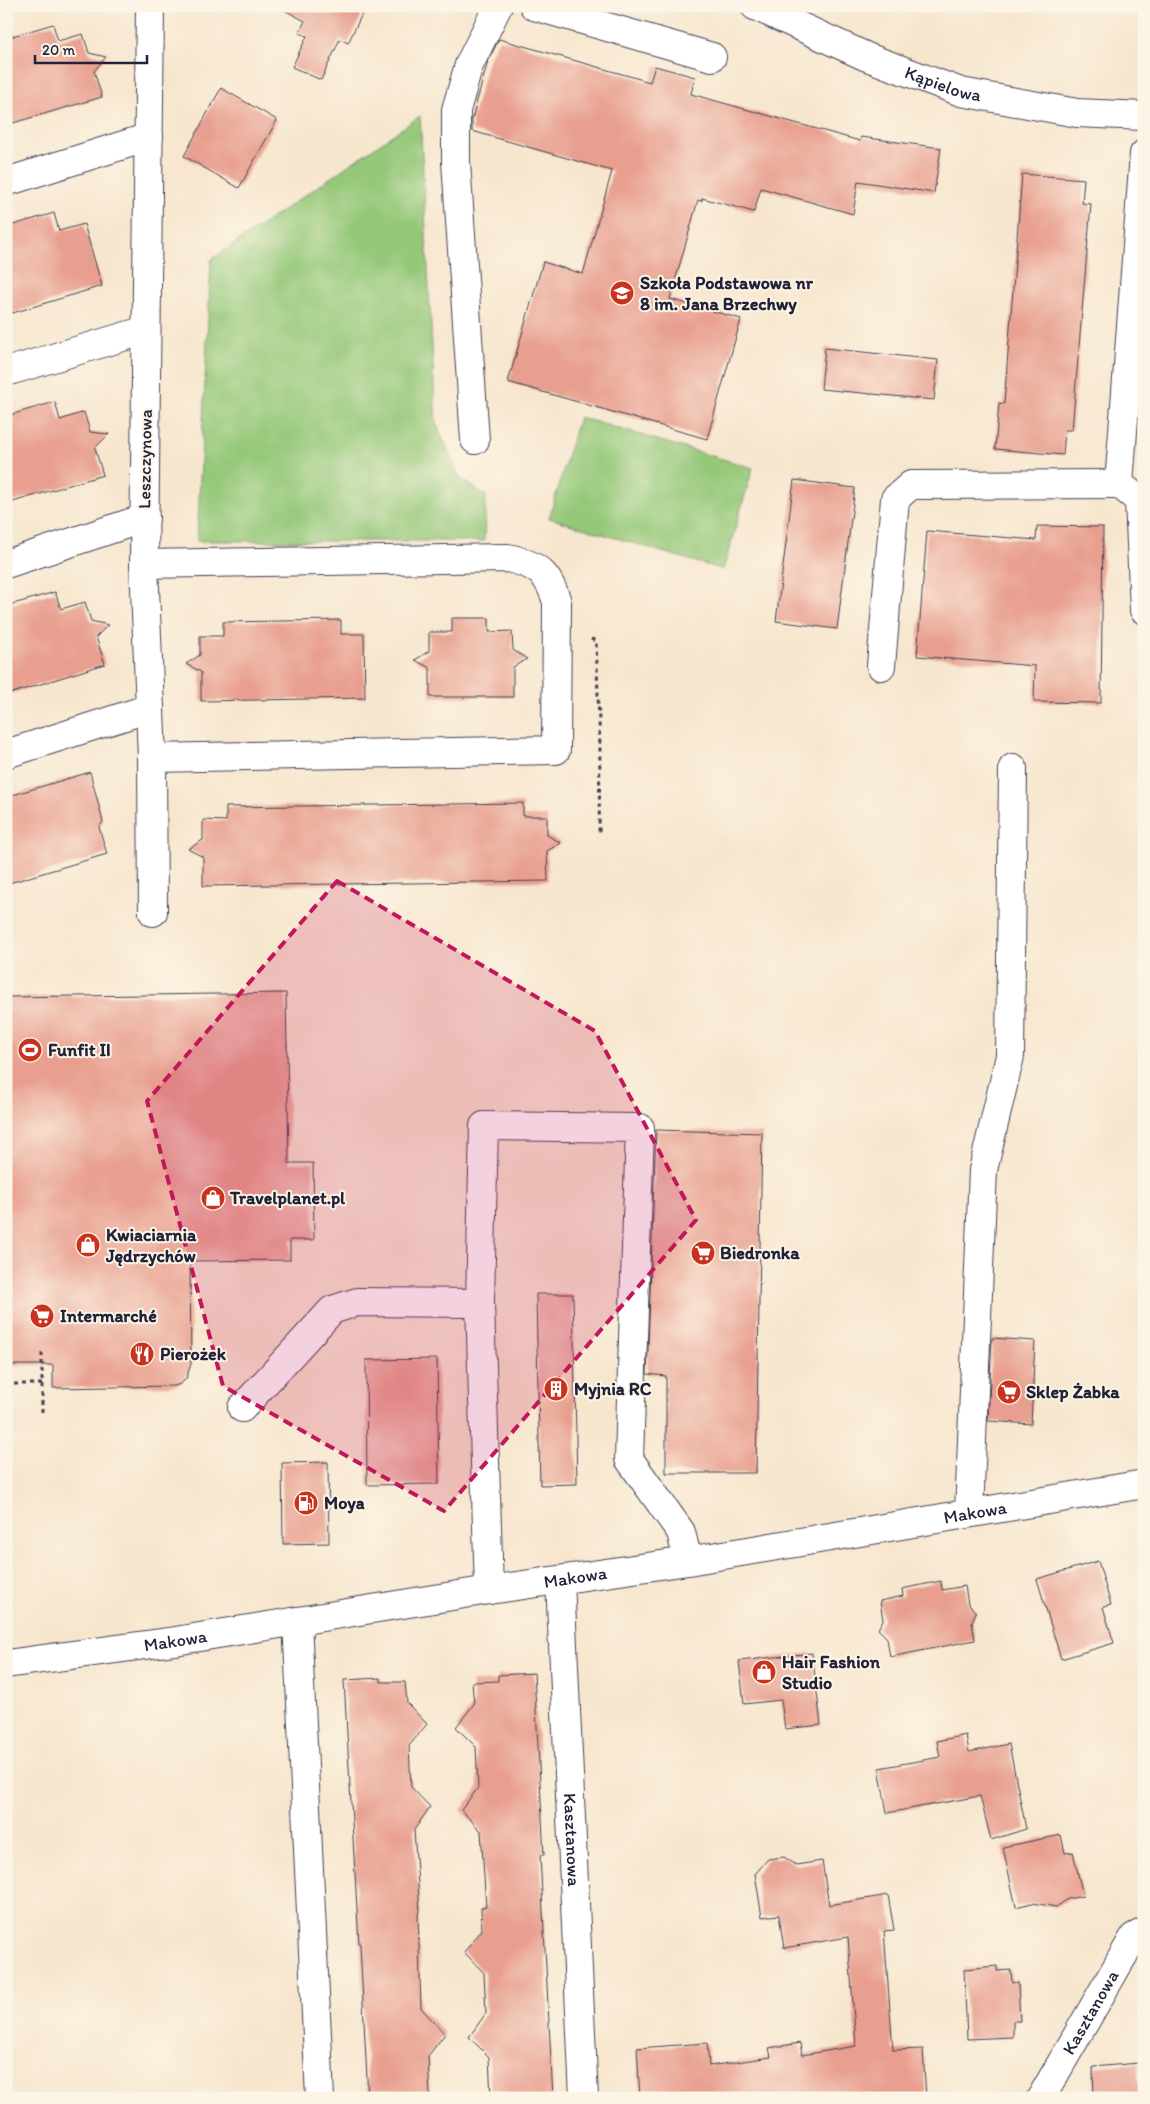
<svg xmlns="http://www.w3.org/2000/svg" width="1150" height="2104" font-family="Itim,sans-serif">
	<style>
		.green { fill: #95c879; stroke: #5c755a }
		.building { fill: #e89f8f }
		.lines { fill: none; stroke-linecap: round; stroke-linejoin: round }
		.minor-casing { stroke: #423f51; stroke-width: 30 }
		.path { stroke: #423f51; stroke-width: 3; stroke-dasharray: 4 4; stroke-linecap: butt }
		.minor { stroke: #fff; stroke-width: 28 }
		.marked { fill: #c2185b; fill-opacity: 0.2; stroke: #c2185b; stroke-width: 4; stroke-dasharray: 10 6; stroke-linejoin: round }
		.labels { text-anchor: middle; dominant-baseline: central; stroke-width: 4; stroke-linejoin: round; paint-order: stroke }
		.street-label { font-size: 18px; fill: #22223b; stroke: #fcf5e5 }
		.poi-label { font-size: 18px; font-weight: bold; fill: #22223b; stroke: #fcf5e5; text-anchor: start }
	</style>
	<rect width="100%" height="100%" fill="#fcf5e5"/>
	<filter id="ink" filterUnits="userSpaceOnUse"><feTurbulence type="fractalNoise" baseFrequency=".02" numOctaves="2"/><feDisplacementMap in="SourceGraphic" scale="10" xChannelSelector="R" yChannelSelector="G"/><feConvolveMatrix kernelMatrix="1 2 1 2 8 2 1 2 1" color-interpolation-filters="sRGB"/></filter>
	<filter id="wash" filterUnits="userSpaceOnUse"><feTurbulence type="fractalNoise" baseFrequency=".0096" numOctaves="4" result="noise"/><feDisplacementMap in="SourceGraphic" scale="20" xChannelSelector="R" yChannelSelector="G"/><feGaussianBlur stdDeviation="1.12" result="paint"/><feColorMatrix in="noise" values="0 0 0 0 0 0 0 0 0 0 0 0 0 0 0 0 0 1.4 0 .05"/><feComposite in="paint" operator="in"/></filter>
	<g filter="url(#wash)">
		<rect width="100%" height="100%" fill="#f7e6ce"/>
		<!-- green -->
		<path class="green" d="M 420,116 L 436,423 L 460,478 L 486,496 L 484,541 L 197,541 L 211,260 Z
			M 579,417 L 753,468 L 723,570 L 549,518 Z"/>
		<g id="blocks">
			<!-- building -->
			<path class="building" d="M 277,6 L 366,6 L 348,43 L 340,39 L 321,80 L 292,67 L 307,36 L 299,33 L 305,21 Z
				M 53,24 L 58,41 L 83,34 L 89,53 L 106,57 L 94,71 L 102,97 L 6,125 L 6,38 Z
				M 499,39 L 650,82 L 655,66 L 695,77 L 691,94 L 860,141 L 861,137 L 941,148 L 934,193 L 858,181 L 853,214 L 761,188 L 754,212 L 702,198 L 702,201 L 698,200 L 670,299 L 741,319 L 707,439 L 508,382 L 543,262 L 583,274 L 612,171 L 472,131 L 472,119 L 488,61 Z
				M 221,88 L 277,120 L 239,188 L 184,156 Z
				M 1022,174 L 1084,179 L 1082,203 L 1091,204 L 1072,430 L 1065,430 L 1063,455 L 995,449 L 999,403 L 1004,404 Z
				M 54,213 L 59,231 L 84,224 L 102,286 L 6,315 L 6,227 Z
				M 825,348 L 938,360 L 934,400 L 821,389 Z
				M 55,402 L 60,420 L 84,412 L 90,432 L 109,434 L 95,448 L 103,475 L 6,504 L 6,416 Z
				M 794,480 L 855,488 L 837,629 L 776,621 Z
				M 1037,526 L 1103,527 L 1101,703 L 1034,702 L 1035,666 L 917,656 L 927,531 L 1036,540 Z
				M 55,592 L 61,609 L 85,602 L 91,621 L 108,625 L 96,637 L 105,664 L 6,695 L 6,606 Z
				M 452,618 L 489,618 L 489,632 L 512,631 L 513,650 L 527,659 L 513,667 L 513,697 L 430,697 L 430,668 L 415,660 L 429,651 L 429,632 L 452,632 Z
				M 341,620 L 341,634 L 364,634 L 365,698 L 201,701 L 201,672 L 186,664 L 200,655 L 200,636 L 223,636 L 223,622 Z
				M 90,772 L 103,822 L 99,827 L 107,854 L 6,884 L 6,797 Z
				M 523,803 L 523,816 L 547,816 L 547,835 L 561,843 L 547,851 L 548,881 L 203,886 L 203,857 L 188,849 L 203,840 L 203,820 L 226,821 L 226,807 Z
				M 286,993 L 289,1163 L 313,1163 L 314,1240 L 290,1240 L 290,1260 L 190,1261 L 191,1364 L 186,1379 L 180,1384 L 174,1386 L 53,1388 L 53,1365 L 6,1365 L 6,997 Z
				M 656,1130 L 762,1133 L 756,1473 L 666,1473 L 666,1376 L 647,1374 Z
				M 536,1294 L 573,1294 L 577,1484 L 540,1485 Z
				M 992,1338 L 1035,1341 L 1031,1424 L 988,1421 Z
				M 437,1359 L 439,1484 L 367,1485 L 366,1360 Z
				M 328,1462 L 329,1543 L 283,1544 L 282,1463 Z
				M 1098,1561 L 1111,1605 L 1103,1607 L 1114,1643 L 1061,1659 L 1037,1579 Z
				M 941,1581 L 942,1590 L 965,1586 L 968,1604 L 976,1612 L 972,1622 L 975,1640 L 890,1657 L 887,1638 L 878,1629 L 883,1620 L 880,1601 L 903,1596 L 902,1589 Z
				M 812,1653 L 821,1725 L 785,1729 L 781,1700 L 744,1704 L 739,1661 Z
				M 534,1673 L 544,1855 L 540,1855 L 553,2098 L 491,2098 L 489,2057 L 469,2037 L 486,2013 L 484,1973 L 464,1952 L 482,1930 L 481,1908 L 486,1907 L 481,1831 L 461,1810 L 478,1788 L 476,1747 L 456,1727 L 474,1704 L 472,1682 L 498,1681 L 498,1675 Z
				M 380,1678 L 381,1682 L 405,1682 L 407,1703 L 427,1724 L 409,1746 L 411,1787 L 430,1807 L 414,1830 L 420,1912 L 418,1914 L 421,2008 L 445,2034 L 428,2056 L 430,2098 L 368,2098 L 360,1944 L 359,1944 L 344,1680 Z
				M 966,1735 L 969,1752 L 1009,1744 L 1026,1829 L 991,1840 L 980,1796 L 887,1813 L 879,1768 L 940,1757 L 937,1741 Z
				M 1061,1835 L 1065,1853 L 1073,1852 L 1083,1896 L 1068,1899 L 1056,1907 L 1032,1903 L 1016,1907 L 1003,1847 Z
				M 784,1857 L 796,1865 L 822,1861 L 829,1905 L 888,1895 L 894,1930 L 884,1931 L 893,2050 L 923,2049 L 926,2098 L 640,2098 L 637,2048 L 707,2043 L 709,2066 L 771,2057 L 769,2048 L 800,2043 L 802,2055 L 856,2046 L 848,1937 L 784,1948 L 779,1915 L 762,1917 L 755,1874 L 768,1859 Z
				M 997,1966 L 997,1971 L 1011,1970 L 1012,1983 L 1018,1982 L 1020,2021 L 1013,2021 L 1013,2037 L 967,2039 L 964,1969 Z
				M 1138,2063 L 1139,2098 L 1094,2098 L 1093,2067 Z"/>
		</g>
	</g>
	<g filter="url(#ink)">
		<use href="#blocks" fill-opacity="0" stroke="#423f51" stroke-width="1"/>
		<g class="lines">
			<defs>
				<g id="minor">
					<path d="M 150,6 L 144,564 L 152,758 L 153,912"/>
					<path d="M 534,6 L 712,57"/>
					<path id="s1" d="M 755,6 L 867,57 L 961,92 L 1077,113 L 1144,116"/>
					<path d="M 1144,154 L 1119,484 L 1139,500 L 1144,610"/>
					<path d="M 6,182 L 149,137"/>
					<path d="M 6,372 L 146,330"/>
					<path d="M 475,440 L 456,162 L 456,110 L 469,65 L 498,6"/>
					<path d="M 6,564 L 145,518"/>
					<path d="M 144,564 L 508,558 C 538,565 548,573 557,602 L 556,750 L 152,758"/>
					<path d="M 881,666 L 895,499 L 911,485 L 1119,484"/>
					<path d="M 6,754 L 150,708"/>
					<path d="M 480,1303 L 484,1126 L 640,1128 L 629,1459 L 681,1532 L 688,1561"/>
					<path d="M 242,1408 L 332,1310 L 357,1302 L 480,1303 L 489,1590"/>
					<path d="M 969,1513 L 983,1170 L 1010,1056 L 1013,768"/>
					<path id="s2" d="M 560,1581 L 584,2098"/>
					<path d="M 297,1621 L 320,2098"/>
					<path id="s3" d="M 6,1664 L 175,1641 L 489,1590 L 688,1561 L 1144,1484"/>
					<path id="s4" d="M 1041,2098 L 1134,1937 L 1144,1932"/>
				</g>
			</defs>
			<!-- minor casing -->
			<use href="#minor" class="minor-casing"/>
			<!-- path -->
			<path class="path" d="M 591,639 L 596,641 L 600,747 L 599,835
				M 42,1353 L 42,1412
				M 6,1384 L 42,1384"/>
			<!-- minor -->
			<use href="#minor" class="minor"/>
		</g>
	</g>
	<!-- marked area -->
	<path class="marked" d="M 337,881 L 595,1031 L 696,1220 L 444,1511 L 223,1386 L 147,1101 Z"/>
	<!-- icons -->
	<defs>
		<symbol id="school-disc" viewBox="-11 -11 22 22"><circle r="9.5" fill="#c8321e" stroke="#fcf5e5"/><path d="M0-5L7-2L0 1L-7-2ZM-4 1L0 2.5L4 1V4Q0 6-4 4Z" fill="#fff"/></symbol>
		<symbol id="stadium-disc" viewBox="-11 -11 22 22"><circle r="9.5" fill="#c8321e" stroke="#fcf5e5"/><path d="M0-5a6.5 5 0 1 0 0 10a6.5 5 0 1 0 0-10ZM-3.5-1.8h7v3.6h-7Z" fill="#fff"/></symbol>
		<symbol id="shop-disc" viewBox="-11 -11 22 22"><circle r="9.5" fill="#c8321e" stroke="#fcf5e5"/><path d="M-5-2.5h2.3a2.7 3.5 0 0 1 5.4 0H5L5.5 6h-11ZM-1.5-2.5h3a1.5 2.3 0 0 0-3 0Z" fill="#fff"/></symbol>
		<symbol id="supermarket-disc" viewBox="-11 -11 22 22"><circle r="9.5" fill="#c8321e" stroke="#fcf5e5"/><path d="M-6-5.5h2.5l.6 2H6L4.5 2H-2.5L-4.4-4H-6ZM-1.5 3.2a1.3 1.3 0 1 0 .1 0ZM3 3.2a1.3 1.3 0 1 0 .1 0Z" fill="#fff"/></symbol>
		<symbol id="restaurant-disc" viewBox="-11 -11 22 22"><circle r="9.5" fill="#c8321e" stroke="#fcf5e5"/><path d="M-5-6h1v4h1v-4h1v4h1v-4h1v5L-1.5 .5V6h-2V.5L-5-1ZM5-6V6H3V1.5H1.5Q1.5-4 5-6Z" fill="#fff"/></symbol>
		<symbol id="building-disc" viewBox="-11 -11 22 22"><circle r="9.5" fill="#c8321e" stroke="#fcf5e5"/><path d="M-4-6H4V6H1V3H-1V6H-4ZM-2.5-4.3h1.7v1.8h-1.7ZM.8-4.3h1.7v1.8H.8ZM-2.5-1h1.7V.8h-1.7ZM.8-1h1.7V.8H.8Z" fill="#fff"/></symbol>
		<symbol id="fuel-disc" viewBox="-11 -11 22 22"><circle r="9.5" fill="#c8321e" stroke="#fcf5e5"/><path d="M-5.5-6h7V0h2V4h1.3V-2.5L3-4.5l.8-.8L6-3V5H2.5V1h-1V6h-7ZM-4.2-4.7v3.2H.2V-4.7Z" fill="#fff"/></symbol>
	</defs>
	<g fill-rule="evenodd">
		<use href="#school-disc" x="608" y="279" width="28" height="28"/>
		<use href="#stadium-disc" x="16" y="1036" width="28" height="28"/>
		<use href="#shop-disc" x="199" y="1184" width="28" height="28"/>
		<use href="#shop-disc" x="74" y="1231" width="28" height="28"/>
		<use href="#supermarket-disc" x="689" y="1239" width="28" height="28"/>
		<use href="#supermarket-disc" x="28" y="1302" width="28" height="28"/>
		<use href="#restaurant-disc" x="128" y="1340" width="28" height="28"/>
		<use href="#building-disc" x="542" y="1375" width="28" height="28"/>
		<use href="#supermarket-disc" x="995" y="1378" width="28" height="28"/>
		<use href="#fuel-disc" x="292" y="1489" width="28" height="28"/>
		<use href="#shop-disc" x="750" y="1658" width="28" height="28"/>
	</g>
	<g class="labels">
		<!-- street labels -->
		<g class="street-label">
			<text stroke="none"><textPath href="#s1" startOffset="204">Kąpielowa</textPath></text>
			<text transform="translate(145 459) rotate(-89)">Leszczynowa</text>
			<text stroke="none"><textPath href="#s3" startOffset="981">Makowa</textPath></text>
			<text stroke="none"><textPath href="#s3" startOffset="576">Makowa</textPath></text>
			<text stroke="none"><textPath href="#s3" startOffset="171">Makowa</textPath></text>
			<text stroke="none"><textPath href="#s2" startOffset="259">Kasztanowa</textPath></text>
			<text stroke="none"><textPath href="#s4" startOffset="99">Kasztanowa</textPath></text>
		</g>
		<!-- poi labels -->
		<g class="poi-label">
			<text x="640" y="283">Szkoła Podstawowa nr<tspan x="640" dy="21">8 im. Jana Brzechwy</tspan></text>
			<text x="48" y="1050">Funfit II</text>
			<text x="230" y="1198">Travelplanet.pl</text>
			<text x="106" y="1235">Kwiaciarnia<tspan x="106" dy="21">Jędrzychów</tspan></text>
			<text x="720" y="1253">Biedronka</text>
			<text x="60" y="1316">Intermarché</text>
			<text x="160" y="1354">Pierożek</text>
			<text x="574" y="1389">Myjnia RC</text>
			<text x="1026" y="1392">Sklep Żabka</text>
			<text x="324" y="1503">Moya</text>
			<text x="782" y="1662">Hair Fashion<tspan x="782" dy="21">Studio</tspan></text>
		</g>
	</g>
	<!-- margin -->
	<rect width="1150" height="2104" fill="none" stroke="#fcf5e5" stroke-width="25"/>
	<!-- scale -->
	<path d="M35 55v8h112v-8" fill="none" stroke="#22223b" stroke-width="2.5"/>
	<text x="42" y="55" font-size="15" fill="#22223b" stroke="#fcf5e5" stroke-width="4" paint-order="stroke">20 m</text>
</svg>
